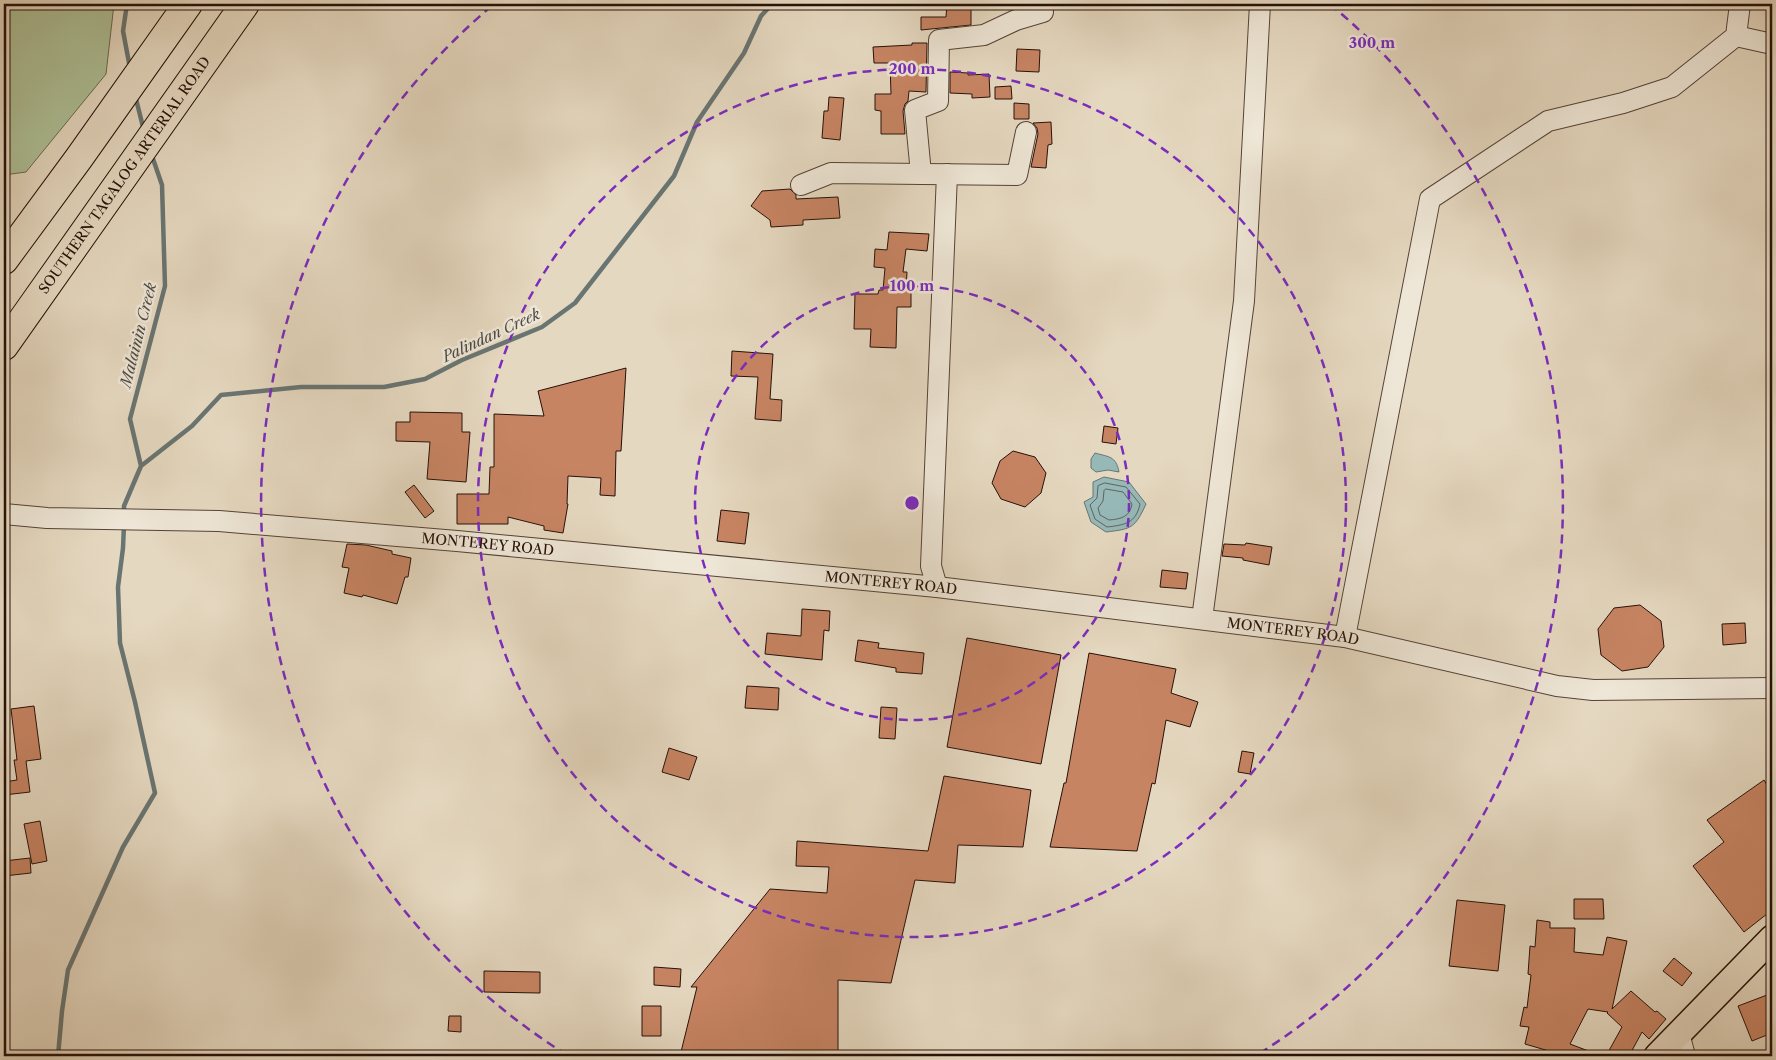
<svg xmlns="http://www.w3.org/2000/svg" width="1776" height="1060" font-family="'Libre Caslon Text',serif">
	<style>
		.green { fill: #aec097; stroke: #6a6850 }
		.water { fill: #96b9b8; stroke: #697572 }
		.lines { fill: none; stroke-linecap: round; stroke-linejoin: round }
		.shore { stroke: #5e6460; stroke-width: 1 }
		.stream { stroke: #697572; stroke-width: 4.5 }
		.building { fill: #c78463; stroke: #261009 }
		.minor-casing { stroke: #564237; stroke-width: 22 }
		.major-casing { stroke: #261009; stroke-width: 28 }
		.highway-casing { stroke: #261009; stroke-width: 30 }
		.minor { stroke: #eee6d6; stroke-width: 20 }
		.major { stroke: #e5d8c0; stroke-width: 25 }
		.highway { stroke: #e5d8c0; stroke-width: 28 }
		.ring { fill: none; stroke: #7b2cbf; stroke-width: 2.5; stroke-dasharray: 9 6 }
		.labels { text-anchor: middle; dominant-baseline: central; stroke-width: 5; stroke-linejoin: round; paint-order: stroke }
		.street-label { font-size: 14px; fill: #261009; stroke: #eee6d6 }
		.water-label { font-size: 15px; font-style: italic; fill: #4d4b46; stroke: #eee6d6 }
		.centre { fill: #7b2cbf; stroke: #eee6d6; stroke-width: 2.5 }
		.ring-label { font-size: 15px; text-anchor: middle; font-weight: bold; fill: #7b2cbf; stroke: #eee6d6; stroke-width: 5; stroke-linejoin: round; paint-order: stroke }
	</style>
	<rect width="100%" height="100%" fill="#e5d8c0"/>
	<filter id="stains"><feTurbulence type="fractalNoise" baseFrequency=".004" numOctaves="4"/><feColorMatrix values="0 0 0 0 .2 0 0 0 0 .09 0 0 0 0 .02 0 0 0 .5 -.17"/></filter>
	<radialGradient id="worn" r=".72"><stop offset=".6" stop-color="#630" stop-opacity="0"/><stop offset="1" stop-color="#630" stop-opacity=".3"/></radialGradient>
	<!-- green -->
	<path class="green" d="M 4,4 L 114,4 L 106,74 L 26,172 L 4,175 Z"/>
	<!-- water -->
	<path class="water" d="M 1095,453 C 1109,457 1116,456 1119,472 L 1108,470 L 1096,472 L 1091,468 L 1091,459 Z
		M 1104,477 L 1129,482 L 1146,504 C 1135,528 1132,529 1106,532 L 1091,522 L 1084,502 L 1093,497 L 1093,482 Z"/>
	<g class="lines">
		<!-- shore -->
		<path class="shore" d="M 1105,483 L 1126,487 L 1140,504 C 1136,523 1125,525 1107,527 L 1095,519 L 1090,505 L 1097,498 L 1098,486 Z
			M 1106,489 L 1123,492 L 1132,504 C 1130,517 1121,519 1109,520 L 1100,515 L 1098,508 L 1103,501 L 1104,491 Z"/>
		<!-- stream -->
		<path class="stream" d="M 127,4 L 123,31 L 130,68
			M 135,95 L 144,131
			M 141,466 L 130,419 L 165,286 L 162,185 L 151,153
			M 124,515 L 124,506 L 141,466 L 192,426 L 221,395 L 301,387 L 384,387 L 425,379 L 462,360 L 542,327 L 575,303 L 674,176 L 697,122 L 744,53 L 761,16 L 772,4
			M 58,1056 L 62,1011 L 68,970 L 123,847 L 155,793 L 135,702 L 120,643 L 118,587 L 123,548 L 124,525"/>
	</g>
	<!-- building -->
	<path class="building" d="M 947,4 L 971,4 L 971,25 L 921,30 L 921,17 L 946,17 Z
		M 912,43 L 927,43 L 926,92 L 909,91 L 908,101 L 905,104 L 903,111 L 905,134 L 881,134 L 881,111 L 875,110 L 875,94 L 891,94 L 890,63 L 874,63 L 873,47 L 912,45 Z
		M 1017,49 L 1040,50 L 1039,72 L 1016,71 Z
		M 950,72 L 968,73 L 968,75 L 989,74 L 990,97 L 972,98 L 972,94 L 950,93 Z
		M 1011,86 L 1012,99 L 995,99 L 995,87 Z
		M 829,97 L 844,98 L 840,140 L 822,138 L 824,111 L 828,111 Z
		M 1014,103 L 1029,104 L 1029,119 L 1014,119 Z
		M 1051,122 L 1052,144 L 1048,145 L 1046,168 L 1031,167 L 1038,134 L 1037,128 L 1033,123 Z
		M 790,189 L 796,195 L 796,199 L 838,197 L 840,218 L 803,220 L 803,225 L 771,227 L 770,220 L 751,206 L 762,191 Z
		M 889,232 L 929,234 L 927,251 L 906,249 L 903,272 L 907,272 L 906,291 L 911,291 L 911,307 L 897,307 L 896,348 L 870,347 L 871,329 L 854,329 L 855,294 L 878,294 L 879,290 L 883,290 L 885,268 L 874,267 L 875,249 L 887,250 Z
		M 732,351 L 773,354 L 770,399 L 782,400 L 781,421 L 755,419 L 758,377 L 731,376 Z
		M 626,368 L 621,451 L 616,451 L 615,496 L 600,495 L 601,478 L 568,476 L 567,504 L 568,504 L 563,533 L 544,530 L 544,526 L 508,517 L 508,524 L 457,524 L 457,494 L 489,494 L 490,467 L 494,467 L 494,414 L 544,416 L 538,391 Z
		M 410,412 L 462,413 L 462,432 L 470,432 L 466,482 L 427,479 L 430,442 L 396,441 L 396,422 L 410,422 Z
		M 1104,426 L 1118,428 L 1116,444 L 1102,442 Z
		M 1013,451 L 1035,457 L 1046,473 L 1041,493 L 1025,507 L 1001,499 L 992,483 L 1000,461 Z
		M 414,485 L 434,511 L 425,518 L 405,492 Z
		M 721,510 L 749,513 L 745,544 L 717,541 Z
		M 1246,543 L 1272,547 L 1269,565 L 1243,560 L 1243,558 L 1222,556 L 1224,544 L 1245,545 Z
		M 347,544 L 366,545 L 392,551 L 392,554 L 411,558 L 408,577 L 405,577 L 397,604 L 363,595 L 362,597 L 344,593 L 349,568 L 342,567 Z
		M 1162,570 L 1188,573 L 1186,589 L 1160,587 Z
		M 1640,605 L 1661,621 L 1664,647 L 1648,667 L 1622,671 L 1601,655 L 1598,629 L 1614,608 Z
		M 802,609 L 830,611 L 829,631 L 824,630 L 822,660 L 765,654 L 767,633 L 801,636 Z
		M 1745,623 L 1746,643 L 1723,645 L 1722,624 Z
		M 967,638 L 1061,655 L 1041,764 L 947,747 Z
		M 858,640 L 879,643 L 878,648 L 924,653 L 922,674 L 896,672 L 896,668 L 855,661 Z
		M 1089,653 L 1176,669 L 1171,693 L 1198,702 L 1190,727 L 1166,720 L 1155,784 L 1152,783 L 1137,851 L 1050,847 L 1064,783 L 1066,783 Z
		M 747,686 L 779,688 L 778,710 L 745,708 Z
		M 34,706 L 41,759 L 26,761 L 30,792 L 4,795 L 4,782 L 17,780 L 14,760 L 17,760 L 11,709 Z
		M 881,707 L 897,708 L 895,739 L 879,738 Z
		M 669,748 L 697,757 L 689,780 L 662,772 Z
		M 1242,751 L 1254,753 L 1250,774 L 1238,772 Z
		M 944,776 L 1031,790 L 1023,847 L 958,845 L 955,883 L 915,880 L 891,983 L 838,980 L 838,1056 L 680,1056 L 697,987 L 691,987 L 770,889 L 827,893 L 829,867 L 796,866 L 797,841 L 928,851 Z
		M 1764,780 L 1772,793 L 1772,910 L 1744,932 L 1693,866 L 1724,842 L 1707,820 Z
		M 40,821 L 47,861 L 32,864 L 24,824 Z
		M 30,858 L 31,873 L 4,876 L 4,861 Z
		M 1574,899 L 1603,899 L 1604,919 L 1574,919 Z
		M 1457,900 L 1505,905 L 1498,971 L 1449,966 Z
		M 1537,920 L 1550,922 L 1550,928 L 1575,928 L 1574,952 L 1603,955 L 1607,937 L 1627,941 L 1612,1009 L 1631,991 L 1655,1012 L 1657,1011 L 1666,1019 L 1649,1039 L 1642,1032 L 1629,1056 L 1606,1056 L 1622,1027 L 1607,1013 L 1608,1012 L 1588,1009 L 1570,1044 L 1599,1055 L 1599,1056 L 1566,1056 L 1525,1044 L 1529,1027 L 1520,1026 L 1524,1007 L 1527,1008 L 1531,975 L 1528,974 L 1530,946 L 1535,947 Z
		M 1674,958 L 1692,973 L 1682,986 L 1663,971 Z
		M 654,967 L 681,969 L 680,987 L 654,985 Z
		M 484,971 L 540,972 L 540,993 L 484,992 Z
		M 1767,995 L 1772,1009 L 1772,1033 L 1752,1041 L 1738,1006 Z
		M 642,1006 L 661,1006 L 661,1036 L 642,1036 Z
		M 449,1016 L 461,1016 L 461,1032 L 448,1031 Z"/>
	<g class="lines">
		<defs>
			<g id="minor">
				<path d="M 1736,36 L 1772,44"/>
				<path d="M 921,174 L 915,110 L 938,101 L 939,40 L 984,35 L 1016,20 L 1043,12"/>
				<path d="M 801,185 L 831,173 L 1017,175 L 1026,132"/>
				<path id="s1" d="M 4,514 L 47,518 L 219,521 L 457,541 L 937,587 L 1345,637 L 1557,686 L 1593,690 L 1772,688"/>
				<path d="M 937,587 L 931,566 L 947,174"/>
				<path d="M 1202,619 L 1244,301 L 1260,4"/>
				<path d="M 1345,637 L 1430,199 L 1548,121 L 1623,103 L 1672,87 L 1736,36 L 1740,4"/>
				<path d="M 1679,1033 L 1685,1056"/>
			</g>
			<path id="major" d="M 1657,1056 L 1772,938"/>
			<g id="highway">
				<path d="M 4,260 L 79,158 L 188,4"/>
				<path id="s2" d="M 4,346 L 245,4"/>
			</g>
		</defs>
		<!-- minor casing -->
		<use href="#minor" class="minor-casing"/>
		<!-- major casing -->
		<use href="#major" class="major-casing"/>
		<!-- highway casing -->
		<use href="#highway" class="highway-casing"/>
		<!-- minor -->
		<use href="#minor" class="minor"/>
		<!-- major -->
		<use href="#major" class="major"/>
		<!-- highway -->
		<use href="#highway" class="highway"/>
	</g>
	<!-- distance rings -->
	<g class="ring">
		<circle cx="912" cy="503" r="217"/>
		<circle cx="912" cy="503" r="434"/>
		<path d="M567 1055A651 651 0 0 1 494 4M1330 4A651 651 0 0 1 1257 1055"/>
	</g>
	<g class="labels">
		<!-- street labels -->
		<g class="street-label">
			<text stroke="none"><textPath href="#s2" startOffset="209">SOUTHERN TAGALOG ARTERIAL ROAD</textPath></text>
			<text stroke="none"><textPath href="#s1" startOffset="485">MONTEREY ROAD</textPath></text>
			<text stroke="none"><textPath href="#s1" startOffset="890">MONTEREY ROAD</textPath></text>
			<text stroke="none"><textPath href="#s1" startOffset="1295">MONTEREY ROAD</textPath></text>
		</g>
		<!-- water labels -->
		<g class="water-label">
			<text transform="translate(138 335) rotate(-76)">Malainin Creek</text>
			<text transform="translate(491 335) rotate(-25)">Palindan Creek</text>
		</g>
	</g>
	<circle cx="912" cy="503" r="8" class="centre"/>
	<g class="ring-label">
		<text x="1372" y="48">300 m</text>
		<text x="912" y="74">200 m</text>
		<text x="912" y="291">100 m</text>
	</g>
	<!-- margin -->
	<rect width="1776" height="1060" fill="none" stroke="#e5d8c0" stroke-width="20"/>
	<rect x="5" y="5" width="1766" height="1050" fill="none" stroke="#261009" stroke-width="2.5"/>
	<rect x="10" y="10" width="1756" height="1040" fill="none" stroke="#261009"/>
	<rect width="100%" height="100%" filter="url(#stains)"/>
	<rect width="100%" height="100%" fill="url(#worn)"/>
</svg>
